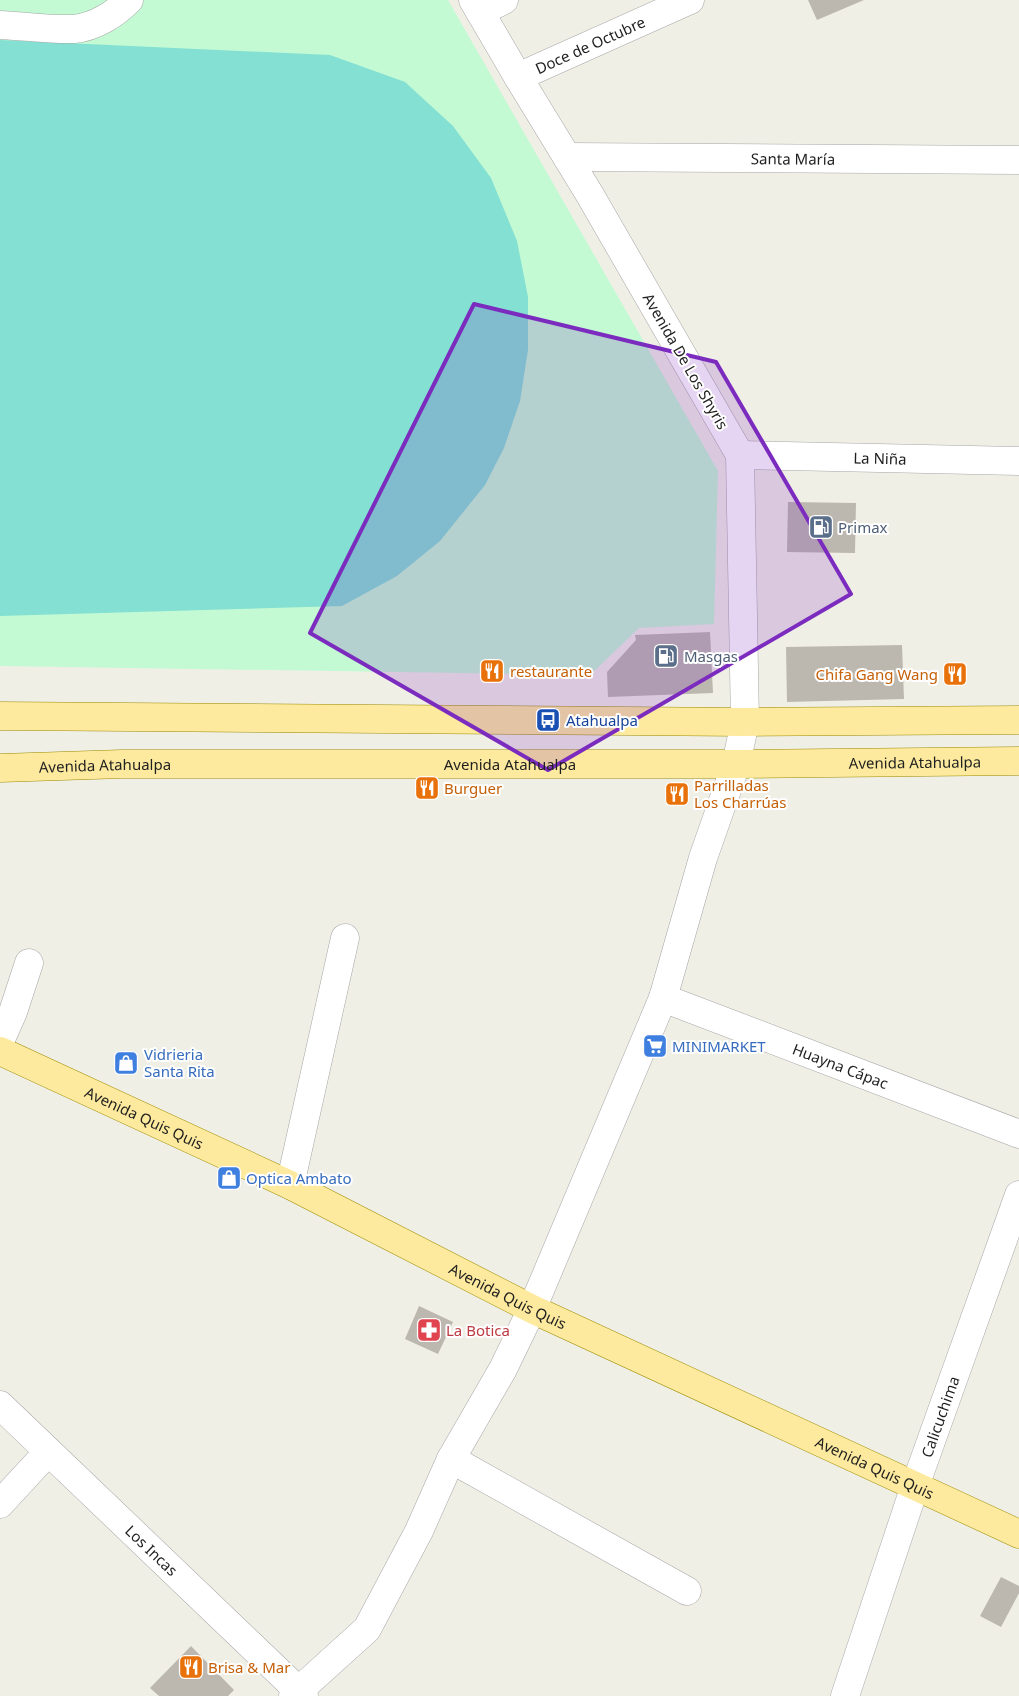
<svg xmlns="http://www.w3.org/2000/svg" width="1019" height="1696" font-family="'Noto Sans',sans-serif">
	<style>
		.park { fill: #c3fad4 }
		.pitch { fill: #83e0d2 }
		.building { fill: #bdb8af }
		.lines { fill: none; stroke-linecap: round; stroke-linejoin: round }
		.minor-casing { stroke: #a6a6a6; stroke-width: 29 }
		.major-casing { stroke: #9b8c00; stroke-width: 29 }
		.minor { stroke: #fff; stroke-width: 28 }
		.major { stroke: #fdea9e; stroke-width: 28 }
		.marked { fill: #7b2cbf; fill-opacity: 0.2; stroke: #7b2cbf; stroke-width: 4; stroke-linejoin: round }
		.labels { text-anchor: middle; dominant-baseline: central; stroke-width: 4; stroke-linejoin: round; paint-order: stroke }
		.street-label { font-size: 15px; fill: #1f1f1f; stroke: #fff }
		.service-label { font-size: 15px; fill: #4e5e75; stroke: #fff; text-anchor: start }
		.food-label { font-size: 15px; fill: #c56008; stroke: #fff; text-anchor: start }
		.transit-label { font-size: 15px; fill: #164399; stroke: #fff; text-anchor: start }
		.shop-label { font-size: 15px; fill: #366cbe; stroke: #fff; text-anchor: start }
		.health-label { font-size: 15px; fill: #be3a42; stroke: #fff; text-anchor: start }
	</style>
	<rect width="100%" height="100%" fill="#f0efe6"/>
	<!-- park -->
	<path class="park" d="M 0,0 L 448,0 L 718,471 L 714,624 L 639,628 L 590,675 L 0,666 Z"/>
	<!-- pitch -->
	<path class="pitch" d="M 0,40 L 330,55 L 405,82 L 453,126 L 491,178 L 517,241 L 528,297 L 528,350 L 520,401 L 504,448 L 485,485 L 440,541 L 397,576 L 342,606 L 0,616 Z"/>
	<!-- building -->
	<path class="building" d="M 808,0 L 864,0 L 817,20 Z
		M 788,502 L 856,503 L 855,553 L 787,552 Z
		M 710,632 L 713,693 L 608,697 L 607,672 L 636,640 L 635,635 Z
		M 902,645 L 904,699 L 787,702 L 786,647 Z
		M 419,1306 L 453,1322 L 438,1354 L 405,1339 Z
		M 1001,1577 L 1019,1586 L 1019,1593 L 1001,1627 L 980,1616 Z
		M 191,1646 L 234,1690 L 228,1696 L 159,1696 L 150,1688 Z"/>
	<g class="lines">
		<defs>
			<g id="minor">
				<path d="M 480,12 L 504,0"/>
				<path d="M 0,25 C 23,26 53,30 74,29 C 95,27 115,14 129,0"/>
				<path id="s1" d="M 518,77 L 690,0"/>
				<path id="s2" d="M 567,157 L 1019,160"/>
				<path id="s3" d="M 740,455 L 1019,461"/>
				<path id="s4" d="M 663,998 L 1019,1134"/>
				<path d="M 0,1041 L 13,1012 L 29,963"/>
				<path d="M 290,1185 L 345,938"/>
				<path id="s5" d="M 0,1405 L 304,1696"/>
				<path d="M 451,1459 L 687,1591"/>
				<path d="M 0,1504 L 48,1452"/>
				<path d="M 293,1696 L 367,1629 L 419,1531 L 451,1459 L 503,1369 L 532,1309 L 663,998 L 703,858 L 736,764 L 745,722 L 740,455 L 590,195 L 518,77 L 473,0"/>
				<path id="s6" d="M 845,1696 L 915,1486 L 1019,1195"/>
			</g>
			<g id="major">
				<path d="M 0,716 L 742,722 L 1019,720"/>
				<path id="s7" d="M 0,768 L 122,764 L 736,764 L 1019,761"/>
				<path id="s8" d="M 0,1051 L 290,1185 L 532,1309 L 1019,1534"/>
			</g>
		</defs>
		<!-- minor casing -->
		<use href="#minor" class="minor-casing"/>
		<!-- major casing -->
		<use href="#major" class="major-casing"/>
		<!-- minor -->
		<use href="#minor" class="minor"/>
		<!-- major -->
		<use href="#major" class="major"/>
	</g>
	<!-- marked area -->
	<path class="marked" d="M 474,304 L 716,362 L 851,594 L 548,770 L 310,633 Z"/>
	<!-- icons -->
	<defs>
		<symbol id="fuel-square" viewBox="-11 -11 22 22"><rect x="-9" y="-9" width="18" height="18" rx="4" fill="#5c6f8a" stroke="#fff"/><path d="M-5.5-6h7V0h2V4h1.3V-2.5L3-4.5l.8-.8L6-3V5H2.5V1h-1V6h-7ZM-4.2-4.7v3.2H.2V-4.7Z" fill="#fff"/></symbol>
		<symbol id="restaurant-square" viewBox="-11 -11 22 22"><rect x="-9" y="-9" width="18" height="18" rx="4" fill="#e8710a" stroke="#fff"/><path d="M-5-6h1v4h1v-4h1v4h1v-4h1v5L-1.5 .5V6h-2V.5L-5-1ZM5-6V6H3V1.5H1.5Q1.5-4 5-6Z" fill="#fff"/></symbol>
		<symbol id="bus-square" viewBox="-11 -11 22 22"><rect x="-9" y="-9" width="18" height="18" rx="4" fill="#1a4fb4" stroke="#fff"/><path d="M-5-6H5V4H4V6H2V4H-2V6H-4V4H-5ZM-3.5-4V0h7V-4ZM-3.5 1.2v1.5H-2V1.2ZM2 1.2v1.5H3.5V1.2Z" fill="#fff"/></symbol>
		<symbol id="supermarket-square" viewBox="-11 -11 22 22"><rect x="-9" y="-9" width="18" height="18" rx="4" fill="#3f7fe0" stroke="#fff"/><path d="M-6-5.5h2.5l.6 2H6L4.5 2H-2.5L-4.4-4H-6ZM-1.5 3.2a1.3 1.3 0 1 0 .1 0ZM3 3.2a1.3 1.3 0 1 0 .1 0Z" fill="#fff"/></symbol>
		<symbol id="shop-square" viewBox="-11 -11 22 22"><rect x="-9" y="-9" width="18" height="18" rx="4" fill="#3f7fe0" stroke="#fff"/><path d="M-5-2.5h2.3a2.7 3.5 0 0 1 5.4 0H5L5.5 6h-11ZM-1.5-2.5h3a1.5 2.3 0 0 0-3 0Z" fill="#fff"/></symbol>
		<symbol id="pharmacy-square" viewBox="-11 -11 22 22"><rect x="-9" y="-9" width="18" height="18" rx="4" fill="#e0444e" stroke="#fff"/><path d="M-2-6h4v4h4v4h-4v4h-4v-4h-4v-4h4Z" fill="#fff"/></symbol>
	</defs>
	<g fill-rule="evenodd">
		<use href="#fuel-square" x="807" y="513" width="28" height="28"/>
		<use href="#fuel-square" x="652" y="642" width="28" height="28"/>
		<use href="#restaurant-square" x="478" y="657" width="28" height="28"/>
		<use href="#restaurant-square" x="941" y="660" width="28" height="28"/>
		<use href="#bus-square" x="534" y="706" width="28" height="28"/>
		<use href="#restaurant-square" x="413" y="774" width="28" height="28"/>
		<use href="#restaurant-square" x="663" y="780" width="28" height="28"/>
		<use href="#supermarket-square" x="641" y="1032" width="28" height="28"/>
		<use href="#shop-square" x="112" y="1049" width="28" height="28"/>
		<use href="#shop-square" x="215" y="1164" width="28" height="28"/>
		<use href="#pharmacy-square" x="415" y="1316" width="28" height="28"/>
		<use href="#restaurant-square" x="177" y="1653" width="28" height="28"/>
	</g>
	<g class="labels">
		<!-- street labels -->
		<g class="street-label">
			<text stroke="none"><textPath href="#s1" startOffset="79">Doce de Octubre</textPath></text>
			<text stroke="none"><textPath href="#s2" startOffset="226">Santa María</textPath></text>
			<text transform="translate(686 361) rotate(60)">Avenida De Los Shyris</text>
			<text stroke="none"><textPath href="#s3" startOffset="140">La Niña</textPath></text>
			<text stroke="none"><textPath href="#s7" startOffset="915">Avenida Atahualpa</textPath></text>
			<text stroke="none"><textPath href="#s7" startOffset="510">Avenida Atahualpa</textPath></text>
			<text stroke="none"><textPath href="#s7" startOffset="105">Avenida Atahualpa</textPath></text>
			<text stroke="none"><textPath href="#s4" startOffset="190">Huayna Cápac</textPath></text>
			<text stroke="none"><textPath href="#s8" startOffset="159">Avenida Quis Quis</textPath></text>
			<text stroke="none"><textPath href="#s8" startOffset="564">Avenida Quis Quis</textPath></text>
			<text stroke="none"><textPath href="#s6" startOffset="295">Calicuchima</textPath></text>
			<text stroke="none"><textPath href="#s8" startOffset="969">Avenida Quis Quis</textPath></text>
			<text stroke="none"><textPath href="#s5" startOffset="210">Los Incas</textPath></text>
		</g>
		<!-- service labels -->
		<g class="service-label">
			<text x="838" y="527">Primax</text>
			<text x="684" y="656">Masgas</text>
		</g>
		<!-- food labels -->
		<g class="food-label">
			<text x="510" y="671">restaurante</text>
			<text x="938" y="674" text-anchor="end">Chifa Gang Wang</text>
			<text x="694" y="785">Parrilladas<tspan x="694" dy="17">Los Charrúas</tspan></text>
			<text x="444" y="788">Burguer</text>
			<text x="208" y="1667">Brisa &amp; Mar</text>
		</g>
		<!-- transit labels -->
		<g class="transit-label">
			<text x="566" y="720">Atahualpa</text>
		</g>
		<!-- shop labels -->
		<g class="shop-label">
			<text x="672" y="1046">MINIMARKET</text>
			<text x="144" y="1054">Vidrieria<tspan x="144" dy="17">Santa Rita</tspan></text>
			<text x="246" y="1178">Optica Ambato</text>
		</g>
		<!-- health labels -->
		<g class="health-label">
			<text x="446" y="1330">La Botica</text>
		</g>
	</g>
</svg>
